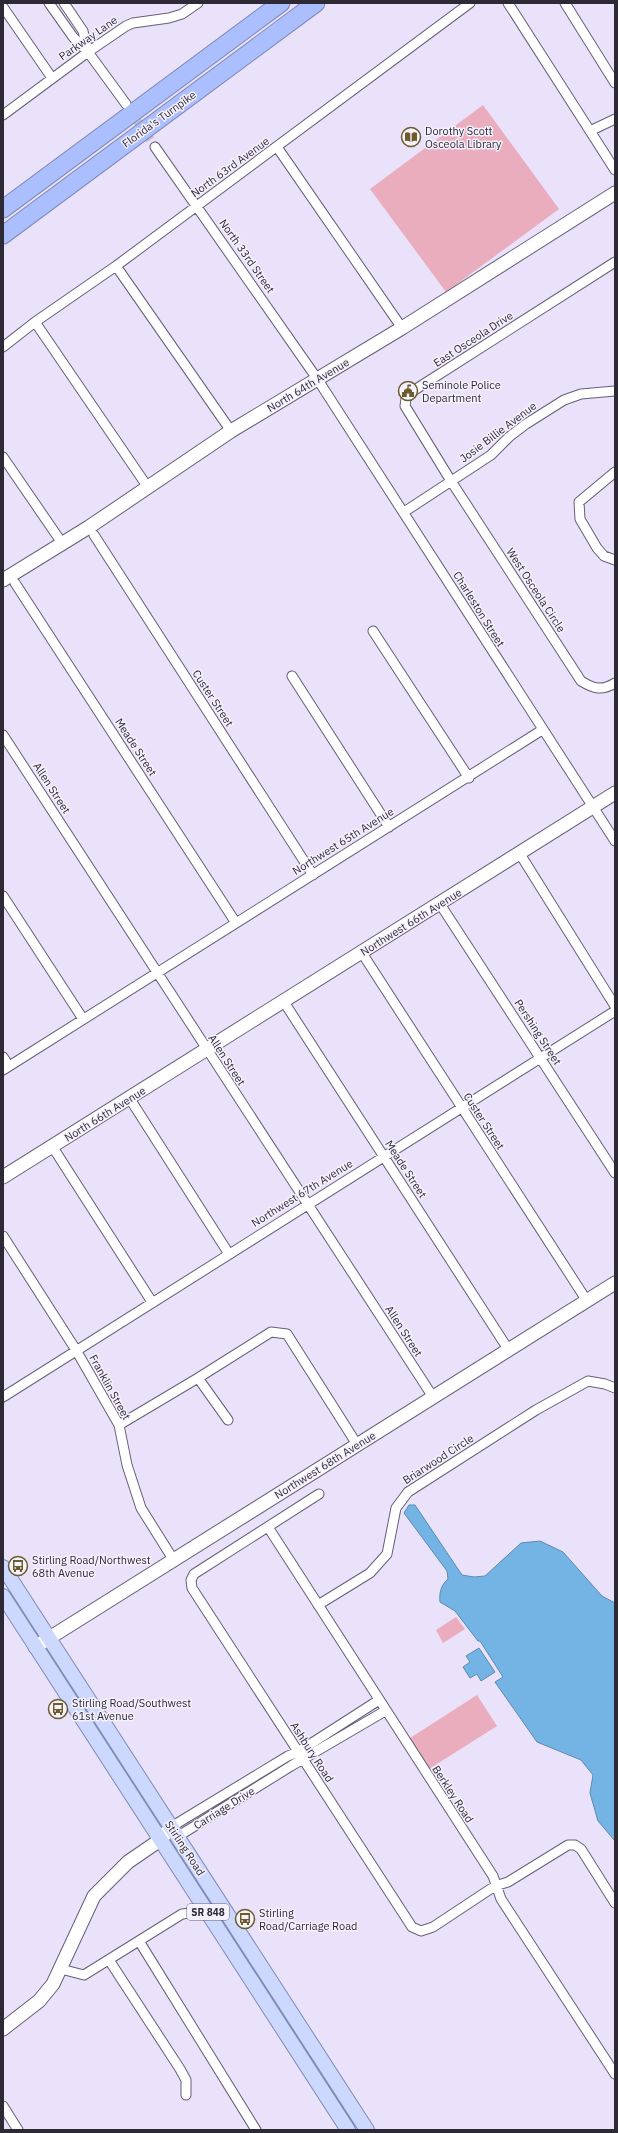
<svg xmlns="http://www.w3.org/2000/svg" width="618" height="2133" font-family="'IBM Plex Sans',sans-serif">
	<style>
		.green { fill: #e9adbd }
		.water { fill: #73b4e5; stroke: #5e8ab0 }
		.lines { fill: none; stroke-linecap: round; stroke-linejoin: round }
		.street-tunnel { stroke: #c4bcd3; stroke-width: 9; stroke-dasharray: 9 4.5; stroke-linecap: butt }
		.street-casing { stroke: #675e79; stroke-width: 11 }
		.secondary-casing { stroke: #675e79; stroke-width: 15 }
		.primary-casing { stroke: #7f8ab8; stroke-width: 16 }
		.highway-casing { stroke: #7f8ab8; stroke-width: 19 }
		.street { stroke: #fff; stroke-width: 9 }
		.secondary { stroke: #fff; stroke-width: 13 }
		.primary { stroke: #cdd8fe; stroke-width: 14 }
		.highway { stroke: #abbefe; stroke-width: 17 }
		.labels { text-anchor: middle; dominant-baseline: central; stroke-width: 3; stroke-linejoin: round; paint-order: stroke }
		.shield { fill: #f5f1fe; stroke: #696571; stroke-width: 1 }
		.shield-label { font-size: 10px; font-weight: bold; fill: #2d2935 }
		.street-label { font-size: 11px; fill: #2d2935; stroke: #f5f1fe }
		.poi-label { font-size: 11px; fill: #2d2935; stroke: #f5f1fe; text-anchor: start }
	</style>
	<rect width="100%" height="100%" fill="#eae1fa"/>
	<!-- green -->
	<path class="green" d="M 483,105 L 559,209 L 446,292 L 370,189 Z
		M 456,1617 L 465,1629 L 443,1643 L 436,1630 Z
		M 477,1695 L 497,1726 L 429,1769 L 410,1738 Z"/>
	<!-- water -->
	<path class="water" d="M 409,1505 L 415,1505 L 462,1575 L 474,1577 L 485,1576 L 521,1543 L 540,1541 L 563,1552 L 602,1596 L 615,1603 L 615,1841 L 598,1821 L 590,1793 L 593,1775 L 581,1760 L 537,1742 L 495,1682 L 503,1677 L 480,1641 L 478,1641 L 455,1611 L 440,1602 C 439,1593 441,1585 448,1579 L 447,1571 L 404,1513 Z
		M 479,1648 L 495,1672 L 481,1681 L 477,1674 L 470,1678 L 463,1667 L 470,1662 L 466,1656 Z"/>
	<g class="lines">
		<!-- street-tunnel -->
		<path class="street-tunnel" d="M 130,110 L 155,147"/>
		<defs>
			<path id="street" d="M 49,3 L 73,37 L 88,52 L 126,104
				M 64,3 L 83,31 L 88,52
				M 508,3 L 615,170
				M 565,3 L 615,83
				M 3,7 L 52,78
				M 3,115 L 88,52 L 126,26 L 133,23 L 169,18 L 182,14 L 198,3
				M 590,131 L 615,119
				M 155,147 L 318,380 L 615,841
				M 277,147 L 402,328
				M 615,262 L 413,391 L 406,399 L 405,406 L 451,481 L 581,681 C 594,689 602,691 615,683
				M 116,266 L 231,431
				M 35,322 L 147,486
				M 3,347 L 35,322 L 116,266 L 470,3
				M 3,457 L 62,543
				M 615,472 L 579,502 L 580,519 L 597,548 L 604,556 L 615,560
				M 404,512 L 491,455 L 509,437 L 526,424 L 564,400 L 581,394 L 615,391
				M 94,535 L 313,875
				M 15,583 L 236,923
				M 373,631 L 469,778
				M 292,676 L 389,827
				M 3,735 L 433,1397
				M 520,854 L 615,1006
				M 3,896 L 83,1019
				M 440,904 L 615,1173
				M 362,953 L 587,1301
				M 284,1002 L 508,1349
				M 3,1057 L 9,1066
				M 3,1070 L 542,730
				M 130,1099 L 229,1254
				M 52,1146 L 152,1302
				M 3,1236 L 76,1350 L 119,1425 L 127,1465 L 141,1508 L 173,1559
				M 198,1378 L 228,1420
				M 3,1397 L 615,1011
				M 119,1425 L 198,1378 L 271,1332 L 287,1334 L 358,1446
				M 319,1494 L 194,1574 L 191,1580 L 192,1588 L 412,1927 L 421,1931 L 433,1927 L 495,1886 L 508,1882 L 568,1845 L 575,1845 L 581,1849 L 615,1903
				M 268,1527 L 493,1876 L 501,1899 L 615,2074
				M 318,1605 L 370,1573 L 387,1554 L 396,1508 L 408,1492 L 536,1410 L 588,1381 L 605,1384 L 615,1388
				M 171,1827 L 288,1756 L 298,1752 L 379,1700
				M 177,1837 L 291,1766 L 385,1711
				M 139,1941 L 256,2130
				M 109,1960 L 180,2069 L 186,2080 L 186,2095
				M 61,1969 L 84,1975 L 182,1914 L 207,1911
				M 3,2106 L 18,2130"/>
			<path id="secondary" d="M 3,580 L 89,527 L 231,431 L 402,328 L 615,193
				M 3,1177 L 615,793
				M 35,1647 L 615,1283
				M 3,2029 L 39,2001 L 53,1984 L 94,1896 L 128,1862 L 160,1840 L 171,1827"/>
			<path id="primary" d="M 3,1567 L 367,2130
				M 3,1596 L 348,2130"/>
			<path id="highway" d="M 3,209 L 281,3
				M 3,235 L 316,3"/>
		</defs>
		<!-- street casing -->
		<use href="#street" class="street-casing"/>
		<!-- secondary casing -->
		<use href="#secondary" class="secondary-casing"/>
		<!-- primary casing -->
		<use href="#primary" class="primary-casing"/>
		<!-- highway casing -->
		<use href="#highway" class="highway-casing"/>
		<!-- street -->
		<use href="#street" class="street"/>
		<!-- secondary -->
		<use href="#secondary" class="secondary"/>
		<!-- primary -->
		<use href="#primary" class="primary"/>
		<!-- highway -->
		<use href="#highway" class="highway"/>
	</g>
	<!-- icons -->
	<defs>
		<symbol id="library-ring" viewBox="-11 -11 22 22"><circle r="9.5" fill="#f5f1fe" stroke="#6d5b29" stroke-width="1.5"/><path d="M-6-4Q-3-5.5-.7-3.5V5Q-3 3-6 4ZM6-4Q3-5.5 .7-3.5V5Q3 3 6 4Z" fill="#6d5b29"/></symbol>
		<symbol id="civic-ring" viewBox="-11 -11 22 22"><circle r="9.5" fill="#f5f1fe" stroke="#6d5b29" stroke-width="1.5"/><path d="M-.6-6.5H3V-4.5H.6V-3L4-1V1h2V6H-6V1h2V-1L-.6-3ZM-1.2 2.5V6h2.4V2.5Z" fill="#6d5b29"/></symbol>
		<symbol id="bus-ring" viewBox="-11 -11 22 22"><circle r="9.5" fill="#f5f1fe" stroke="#6d5b29" stroke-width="1.5"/><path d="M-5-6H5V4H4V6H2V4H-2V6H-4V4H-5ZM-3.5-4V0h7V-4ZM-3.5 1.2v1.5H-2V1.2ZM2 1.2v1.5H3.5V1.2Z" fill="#6d5b29"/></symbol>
	</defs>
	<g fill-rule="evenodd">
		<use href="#library-ring" x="400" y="126" width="22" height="22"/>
		<use href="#civic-ring" x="397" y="380" width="22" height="22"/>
		<use href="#bus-ring" x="7" y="1555" width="22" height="22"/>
		<use href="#bus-ring" x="47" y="1698" width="22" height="22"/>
		<use href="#bus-ring" x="234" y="1908" width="22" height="22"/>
	</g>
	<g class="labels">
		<!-- shield labels -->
		<rect class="shield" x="187" y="1904" width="42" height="16" rx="3"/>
		<g class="shield-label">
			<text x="208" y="1912">SR 848</text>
		</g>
		<!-- street labels -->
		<g class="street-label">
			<text transform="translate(88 38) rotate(-35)">Parkway Lane</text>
			<text transform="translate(159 119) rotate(-36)">Florida's Turnpike</text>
			<text transform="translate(230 167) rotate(-36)">North 63rd Avenue</text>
			<text transform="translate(247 256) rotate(55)">North 33rd Street</text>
			<text transform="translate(473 339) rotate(-33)">East Osceola Drive</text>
			<text transform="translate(308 385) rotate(-31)">North 64th Avenue</text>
			<text transform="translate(498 432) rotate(-37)">Josie Billie Avenue</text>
			<text transform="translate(536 590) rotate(57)">West Osceola Circle</text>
			<text transform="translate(479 609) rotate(58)">Charleston Street</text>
			<text transform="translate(213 698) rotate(57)">Custer Street</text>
			<text transform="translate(136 747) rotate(57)">Meade Street</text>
			<text transform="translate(52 788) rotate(57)">Allen Street</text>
			<text transform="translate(343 841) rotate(-32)">Northwest 65th Avenue</text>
			<text transform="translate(411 922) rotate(-32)">Northwest 66th Avenue</text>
			<text transform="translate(538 1032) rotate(57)">Pershing Street</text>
			<text transform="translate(227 1060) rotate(57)">Allen Street</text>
			<text transform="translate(105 1114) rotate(-32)">North 66th Avenue</text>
			<text transform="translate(484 1121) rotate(57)">Custer Street</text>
			<text transform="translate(406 1169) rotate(57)">Meade Street</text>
			<text transform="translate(302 1193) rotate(-32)">Northwest 67th Avenue</text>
			<text transform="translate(404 1331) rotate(57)">Allen Street</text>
			<text transform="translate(110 1387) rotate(61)">Franklin Street</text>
			<text transform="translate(438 1459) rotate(-33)">Briarwood Circle</text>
			<text transform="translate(325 1465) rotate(-32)">Northwest 68th Avenue</text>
			<text transform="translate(312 1752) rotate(57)">Ashbury Road</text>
			<text transform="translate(453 1794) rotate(57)">Berkley Road</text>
			<text transform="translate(224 1808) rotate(-32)">Carriage Drive</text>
			<text transform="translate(185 1848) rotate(57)">Stirling Road</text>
		</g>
		<!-- poi labels -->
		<g class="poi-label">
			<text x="425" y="131">Dorothy Scott<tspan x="425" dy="13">Osceola Library</tspan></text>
			<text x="422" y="385">Seminole Police<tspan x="422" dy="13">Department</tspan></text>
			<text x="32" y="1560">Stirling Road/Northwest<tspan x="32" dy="13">68th Avenue</tspan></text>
			<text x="72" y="1703">Stirling Road/Southwest<tspan x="72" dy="13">61st Avenue</tspan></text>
			<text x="259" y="1913">Stirling<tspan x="259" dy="13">Road/Carriage Road</tspan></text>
		</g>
	</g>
	<!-- border -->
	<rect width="618" height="2133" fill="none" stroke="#2d2935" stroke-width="8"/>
</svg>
